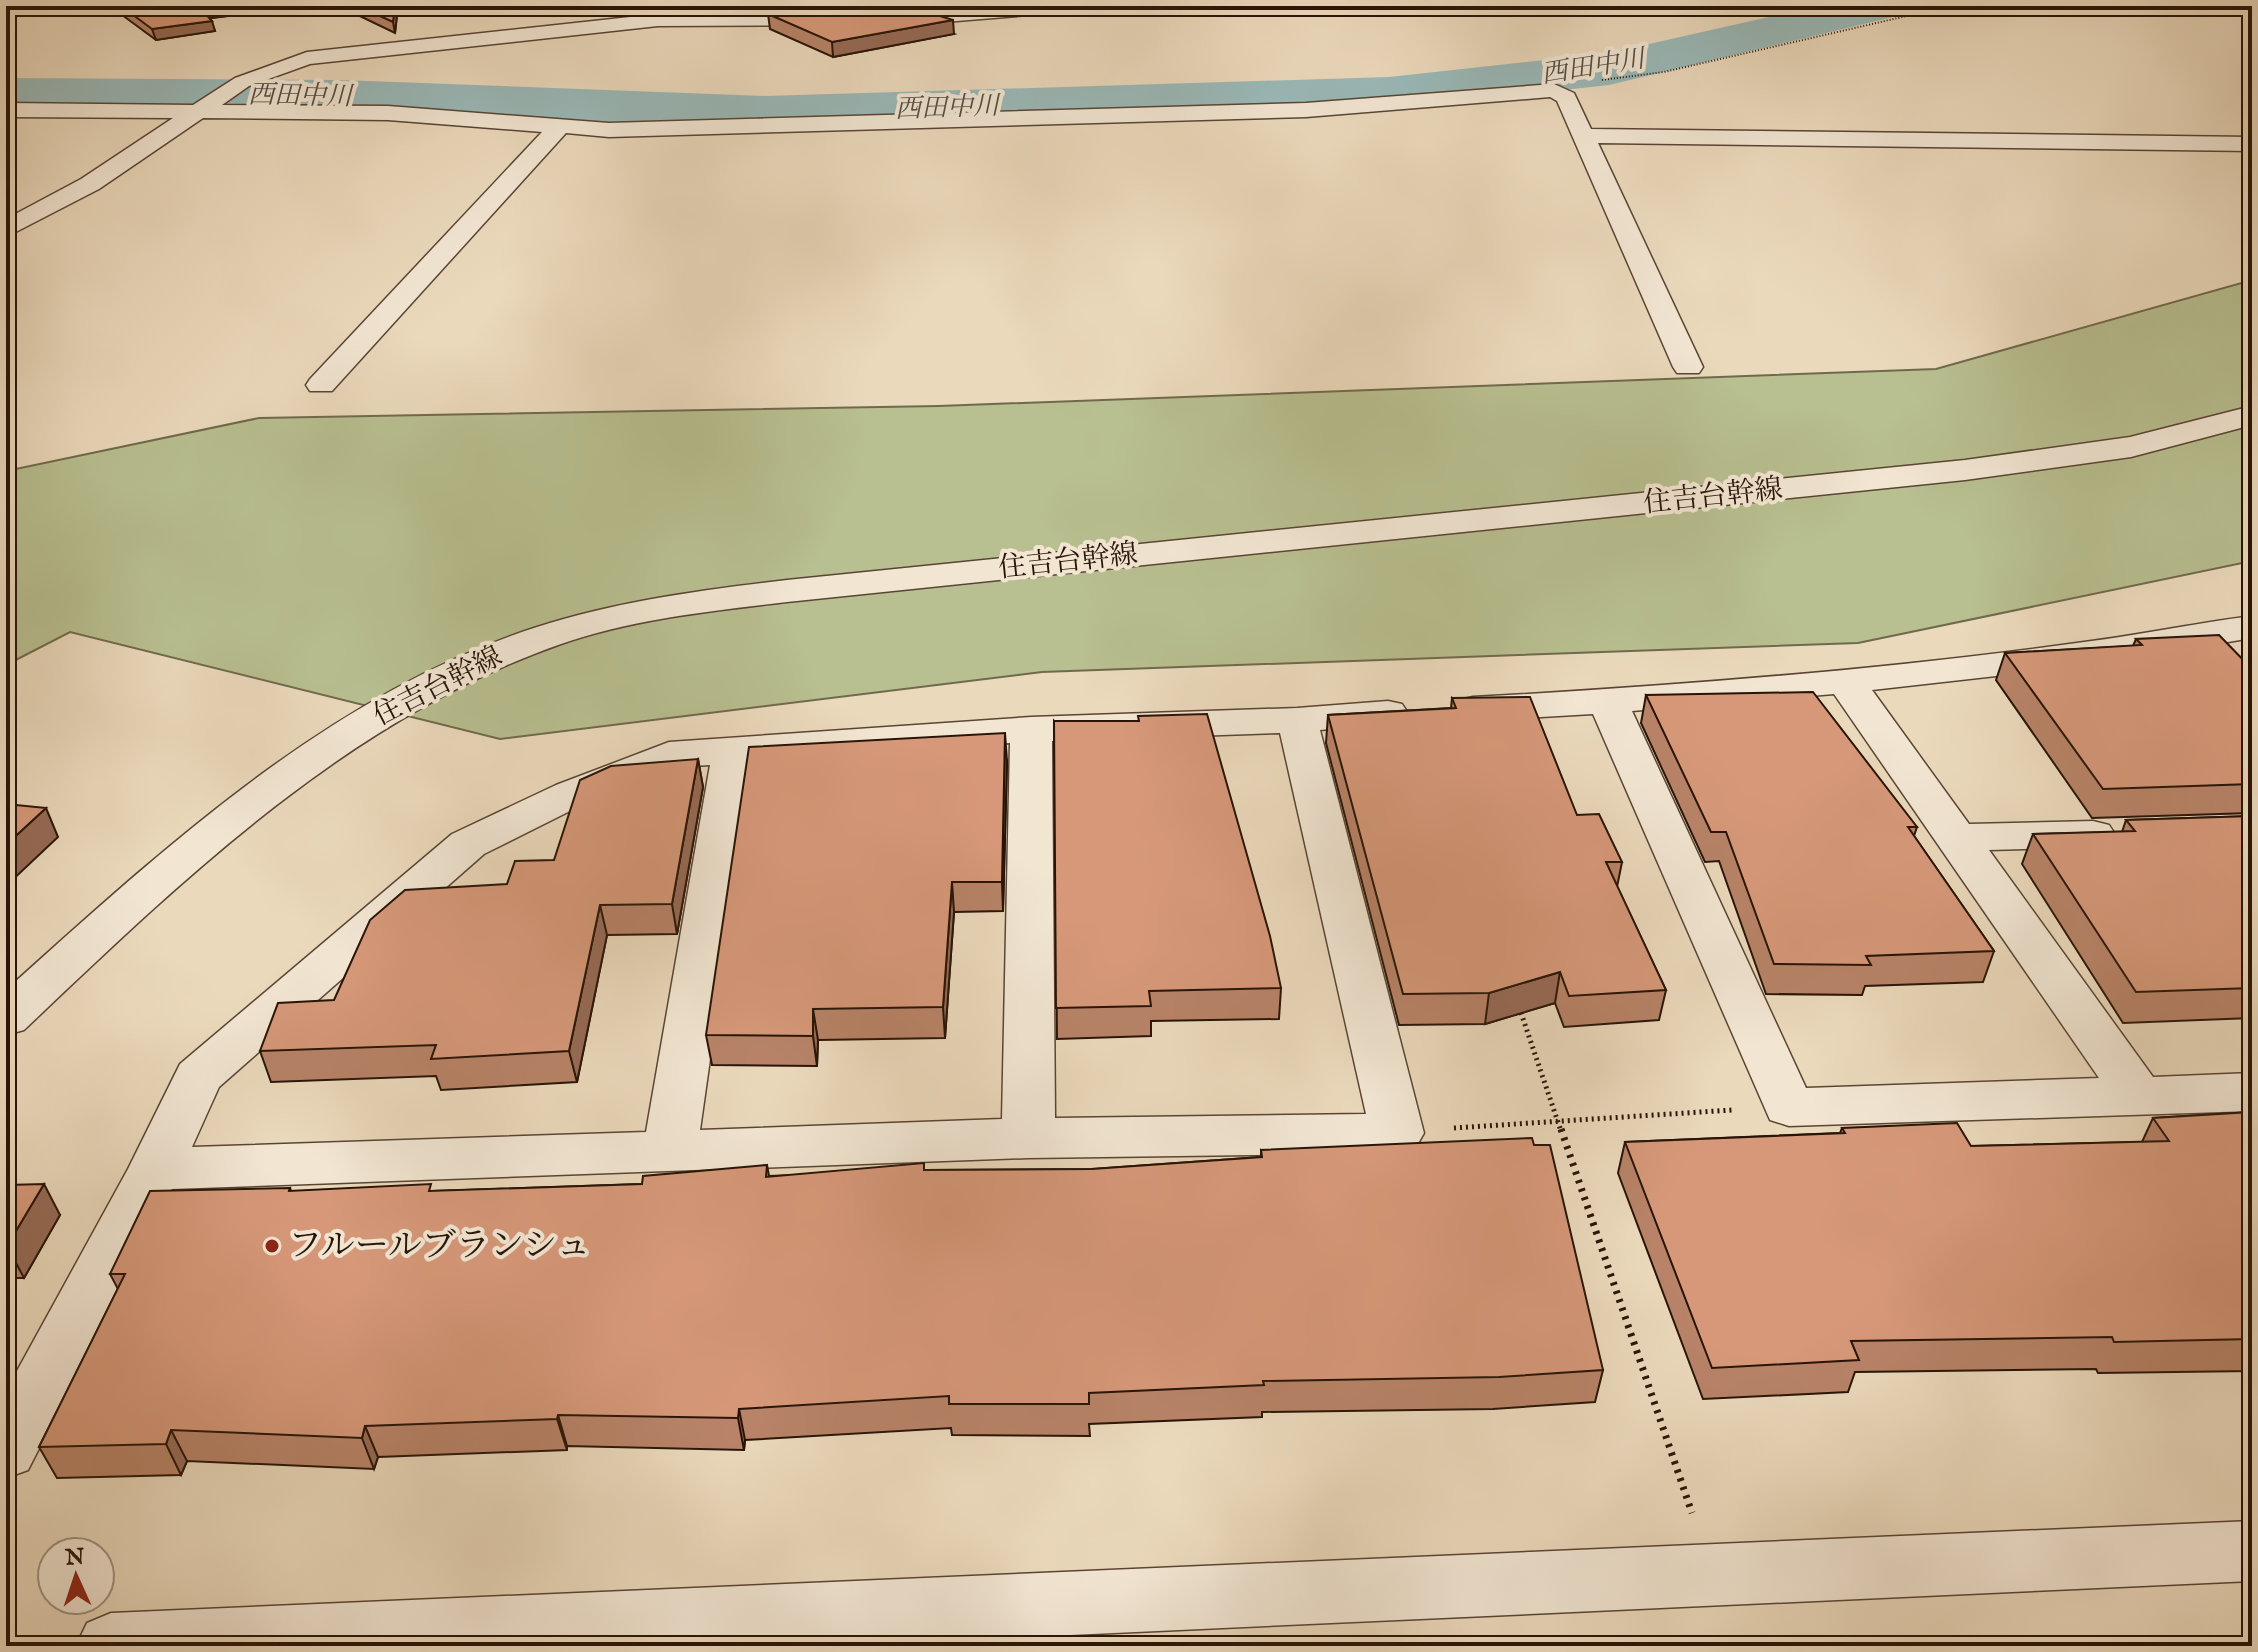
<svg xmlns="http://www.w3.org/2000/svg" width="2258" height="1652" font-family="'IM FELL English','Noto Serif JP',serif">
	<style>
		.green { fill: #b8bf90; stroke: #706a4c; stroke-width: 2 }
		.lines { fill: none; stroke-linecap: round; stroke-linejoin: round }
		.river { fill: #9ab9b8; fill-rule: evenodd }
		.minor-casing { stroke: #594534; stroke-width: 3 }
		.tertiary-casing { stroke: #594534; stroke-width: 3 }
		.path-far2 { stroke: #281407; stroke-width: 2; stroke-dasharray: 1 2; stroke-linecap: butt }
		.path-far1 { stroke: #281407; stroke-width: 5; stroke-dasharray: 2 4; stroke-linecap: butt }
		.path { stroke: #281407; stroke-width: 7; stroke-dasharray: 3 6; stroke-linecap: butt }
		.minor { fill: #f2e6d3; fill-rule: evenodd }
		.tertiary { fill: #f2e6d3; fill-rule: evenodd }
		.wall { fill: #b88368; stroke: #281407; stroke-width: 2 }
		.shaded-wall { fill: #966a55; stroke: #281407; stroke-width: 2 }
		.building { fill: #d69879; stroke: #281407; stroke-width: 2 }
		.poi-dot { fill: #8f2418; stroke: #f2e6d3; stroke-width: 3 }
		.labels { text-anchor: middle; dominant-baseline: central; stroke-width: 8; stroke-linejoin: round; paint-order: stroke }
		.far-water-label { font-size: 26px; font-style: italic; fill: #504e45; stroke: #f2e6d3 }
		.street-label { font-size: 28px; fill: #281407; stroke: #f2e6d3 }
		.near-poi-label { font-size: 34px; fill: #281407; stroke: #f2e6d3; text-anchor: start }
	</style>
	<rect width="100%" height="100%" fill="#ebd9bc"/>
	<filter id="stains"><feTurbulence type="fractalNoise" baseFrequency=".0025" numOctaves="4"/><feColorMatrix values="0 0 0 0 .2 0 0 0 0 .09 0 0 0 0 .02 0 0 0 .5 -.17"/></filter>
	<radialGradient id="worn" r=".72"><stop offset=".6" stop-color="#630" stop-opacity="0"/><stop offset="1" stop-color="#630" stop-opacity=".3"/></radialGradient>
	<!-- green -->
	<path class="green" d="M 2252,280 L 2252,561 L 1858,643 L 1042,672 L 500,739 L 70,632 L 6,665 L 6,471 L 259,418 L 939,406 L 1936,369 Z"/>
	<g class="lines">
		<!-- river -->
		<path class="river" d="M 1818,6 L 1904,6 L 1897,16 L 1609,85 L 1389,109 L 766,130 L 341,112 L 6,110 L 6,78 L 341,80 L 766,96 L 1389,77 L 1609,53 Z"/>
		<defs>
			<path id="minor" d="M 996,6 L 1074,6 L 1065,12 L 908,25 L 658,26 L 310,64 L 249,86 L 222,105 L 388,106 L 609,123 L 1306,103 L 1554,84 L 1574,93 L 1591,129 L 2252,137 L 2252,151 L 1598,143 L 1703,367 L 1699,373 L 1677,373 L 1673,367 L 1557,101 L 1550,97 L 1306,117 L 609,137 L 566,133 L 332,391 L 310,391 L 306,385 L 310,379 L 542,132 L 388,120 L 203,118 L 99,189 L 6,237 L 6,219 L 81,179 L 173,118 L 6,117 L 6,103 L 193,105 L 235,78 L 307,52 L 658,14 L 908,13 Z
				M 2252,616 L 2252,638 L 2084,666 L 1872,690 L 1969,824 L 2093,821 L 2109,825 L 2115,834 L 2109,843 L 2093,847 L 1989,850 L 2153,1077 L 2252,1073 L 2252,1111 L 1789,1126 L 1770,1120 L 1593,714 L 1473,721 L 1459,718 L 1453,709 L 1459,700 L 1473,697 C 1677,686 1881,670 2084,642 C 2140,635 2196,623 2252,616 ZM 1834,694 L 2099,1078 L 1806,1088 L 1632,711 Z
				M 1388,701 L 1402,704 L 1408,713 L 1402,722 L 1320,730 L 1424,1133 L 1416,1147 L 1397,1153 L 1028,1158 L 172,1189 L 28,1470 L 6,1478 L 6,1391 L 128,1169 L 180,1064 L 452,834 L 556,785 L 669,742 L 1031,717 L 1297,708 ZM 1280,733 L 1366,1114 L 1055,1118 L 1052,741 ZM 1010,743 L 1002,1119 L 700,1130 L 752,762 ZM 710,765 L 646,1132 L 192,1147 L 219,1087 L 484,854 L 586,803 L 676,767 Z"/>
			<path id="tertiary" d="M 2252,406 L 2252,425 L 2131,457 L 1965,480 L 787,602 C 711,611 633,619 561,644 C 349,718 183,879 24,1030 L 6,1035 L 6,990 C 163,849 331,693 537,627 C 618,601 702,590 787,580 L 1965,460 L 2130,437 Z
				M 2252,1521 L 2252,1581 L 828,1646 L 76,1646 L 87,1623 L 111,1613 Z"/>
		</defs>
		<!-- minor casing -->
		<use href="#minor" class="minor-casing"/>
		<!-- tertiary casing -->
		<use href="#tertiary" class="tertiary-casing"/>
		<!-- path-far2 -->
		<path class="path-far2" d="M 1602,80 L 1664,72 L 1950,6"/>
		<!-- path-far1 -->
		<path class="path-far1" d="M 1519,1007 L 1561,1131
			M 1454,1128 L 1732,1110"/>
		<!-- path -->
		<path class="path" d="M 1561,1129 L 1692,1513"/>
		<!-- minor -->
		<use href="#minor" class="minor"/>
		<!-- tertiary -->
		<use href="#tertiary" class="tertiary"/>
	</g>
	<!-- wall -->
	<path class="wall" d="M 110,6 L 312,6 L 210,18 L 215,31 L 156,40 Z
		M 339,6 L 398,6 L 395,33 Z
		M 706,6 L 871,6 L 871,10 L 720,11 Z
		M 768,14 L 907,14 L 954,34 L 833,57 L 770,29 Z
		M 2136,639 L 2252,669 L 2252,813 L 2092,818 L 1996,680 L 2005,653 L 2133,646 Z
		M 1646,695 L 1917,827 L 1914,836 L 1994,951 L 1983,982 L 1865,986 L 1862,995 L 1766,994 L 1719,861 L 1705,862 L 1641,723 Z
		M 1452,698 L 1577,815 L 1622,862 L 1617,887 L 1666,990 L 1659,1020 L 1564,1027 L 1555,1003 L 1485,1024 L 1399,1025 L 1326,743 L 1328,715 L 1451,708 Z
		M 1054,721 L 1281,988 L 1279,1019 L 1151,1021 L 1151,1036 L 1057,1039 Z
		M 698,759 L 703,787 L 677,934 L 607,935 L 577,1082 L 441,1090 L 436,1076 L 271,1082 L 260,1051 L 507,884 L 554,860 Z
		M 1007,761 L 1003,911 L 954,912 L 945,1038 L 818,1040 L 817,1066 L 712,1065 L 706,1035 Z
		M 2252,816 L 2252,1018 L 2123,1023 L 2022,864 L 2033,834 L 2122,832 L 2126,820 Z
		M 2252,1112 L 2252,1371 L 2098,1373 L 2096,1369 L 1855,1372 L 1848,1392 L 1703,1399 L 1618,1173 L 1625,1142 L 1840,1133 L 1842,1128 L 1971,1146 L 2142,1142 L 2153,1118 Z
		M 1261,1150 L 1603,1370 L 1595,1402 L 1493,1409 L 1262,1412 L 1262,1417 L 1089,1424 L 1090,1436 L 952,1435 L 951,1428 L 745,1440 L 744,1450 L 567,1446 L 567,1450 L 378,1457 L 374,1469 L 187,1461 L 181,1475 L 57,1478 L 39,1447 L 118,1289 L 110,1274 L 290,1188 L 291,1191 L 433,1191 L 642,1184 L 767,1165 L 769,1176 L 925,1170 L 1092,1169 L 1261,1157 Z
		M 6,1185 L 60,1215 L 24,1278 L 14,1278 L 6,1296 Z"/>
	<!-- shaded-wall -->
	<path class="shaded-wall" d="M 227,6 L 312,6 L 204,19 L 201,9 Z
		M 395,6 L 398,6 L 395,33 L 393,22 Z
		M 953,20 L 954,34 L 833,57 L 832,42 Z
		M 212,21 L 215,31 L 156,40 L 152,29 Z
		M 1005,733 L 1007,761 L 1003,911 L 1002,882 Z
		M 698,759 L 703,787 L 677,934 L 672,904 Z
		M 46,808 L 58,837 L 6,886 L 6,845 Z
		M 952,882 L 954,912 L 945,1038 L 943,1007 Z
		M 600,905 L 607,935 L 577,1082 L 569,1051 Z
		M 1560,972 L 1555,1003 L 1485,1024 L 1489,993 Z
		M 813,1009 L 818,1040 L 817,1066 L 813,1036 Z
		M 44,1184 L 60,1215 L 24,1278 L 7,1246 Z
		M 6,1263 L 14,1278 L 6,1296 Z
		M 739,1409 L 745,1440 L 744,1450 L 738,1418 Z
		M 558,1415 L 567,1446 L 567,1450 L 557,1419 Z
		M 365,1426 L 378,1457 L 374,1469 L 362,1438 Z
		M 171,1430 L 187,1461 L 181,1475 L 166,1444 Z"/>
	<!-- building -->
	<path class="building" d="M 121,6 L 227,6 L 201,9 L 212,21 L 152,29 Z
		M 358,6 L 395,6 L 393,22 Z
		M 927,12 L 953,20 L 832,42 L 768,14 L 907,14 Z
		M 2219,635 L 2252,669 L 2252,784 L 2103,789 L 2005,653 L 2142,645 L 2136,639 Z
		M 1813,692 L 1917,827 L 1908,827 L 1994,951 L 1866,956 L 1871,965 L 1774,964 L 1726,832 L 1711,832 L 1646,695 Z
		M 1530,697 L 1577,815 L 1599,814 L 1622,862 L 1606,862 L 1666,990 L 1569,996 L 1560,972 L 1489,993 L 1403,994 L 1328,715 L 1456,708 L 1452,698 Z
		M 1207,714 L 1270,936 L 1281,988 L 1149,991 L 1151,1006 L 1056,1008 L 1054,721 L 1139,721 L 1138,716 Z
		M 1005,733 L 1002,882 L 952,882 L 943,1007 L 813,1009 L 813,1036 L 706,1035 L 749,747 Z
		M 698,759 L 672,904 L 600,905 L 569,1051 L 431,1059 L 436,1045 L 260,1051 L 278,1003 L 334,1000 L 370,920 L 405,890 L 507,884 L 515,861 L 554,860 L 580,780 L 611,766 Z
		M 6,804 L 46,808 L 6,845 Z
		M 2252,816 L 2252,988 L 2136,992 L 2033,834 L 2135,831 L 2126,820 Z
		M 2252,1112 L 2252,1339 L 2114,1342 L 2112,1337 L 1851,1341 L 1859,1360 L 1712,1368 L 1625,1142 L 1845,1133 L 1842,1128 L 1957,1123 L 1971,1146 L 2169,1141 L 2153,1118 Z
		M 1532,1138 L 1534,1145 L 1550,1145 L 1603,1370 L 1499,1377 L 1263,1381 L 1264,1385 L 1089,1393 L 1089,1404 L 949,1404 L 949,1396 L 739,1409 L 738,1418 L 558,1415 L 557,1419 L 365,1426 L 362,1438 L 171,1430 L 166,1444 L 39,1447 L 125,1274 L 110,1274 L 150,1191 L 290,1188 L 289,1191 L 431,1184 L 429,1191 L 642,1184 L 643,1176 L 767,1165 L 766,1177 L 924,1163 L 924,1170 L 1092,1169 L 1262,1157 L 1261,1150 Z
		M 44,1184 L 7,1246 L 6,1246 L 6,1185 Z
		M 2023,1638 L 2027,1646 L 1954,1646 Z"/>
	<!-- markers -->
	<circle class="poi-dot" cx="272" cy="1246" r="8"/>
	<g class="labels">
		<!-- far-water labels -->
		<g class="far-water-label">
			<text transform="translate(1593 67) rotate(-9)">西田中川</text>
			<text transform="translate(300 96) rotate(1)">西田中川</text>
			<text transform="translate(947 108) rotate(-2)">西田中川</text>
		</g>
		<!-- street labels -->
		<g class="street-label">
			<text transform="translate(1713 497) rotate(-6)">住吉台幹線</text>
			<text transform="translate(1068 562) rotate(-6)">住吉台幹線</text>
			<text transform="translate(438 687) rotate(-27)">住吉台幹線</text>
		</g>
		<!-- near-poi labels -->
		<g class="near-poi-label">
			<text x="288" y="1246">フルールブランシュ</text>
		</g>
	</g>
	<!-- margin -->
	<rect width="2258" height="1652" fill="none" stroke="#ebd9bc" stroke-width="32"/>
	<rect x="8" y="8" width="2242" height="1636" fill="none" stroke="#281407" stroke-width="4"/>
	<rect x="16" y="16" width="2226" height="1620" fill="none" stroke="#281407" stroke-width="2"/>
	<!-- north arrow -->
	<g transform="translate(76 1576) rotate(357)"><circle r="38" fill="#f2e6d3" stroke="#a19281" stroke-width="2"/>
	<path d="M0-6L14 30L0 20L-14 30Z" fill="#8f2418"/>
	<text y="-12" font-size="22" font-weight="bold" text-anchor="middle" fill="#281407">N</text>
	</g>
	<rect width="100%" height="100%" filter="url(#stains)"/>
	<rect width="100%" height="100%" fill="url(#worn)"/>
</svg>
